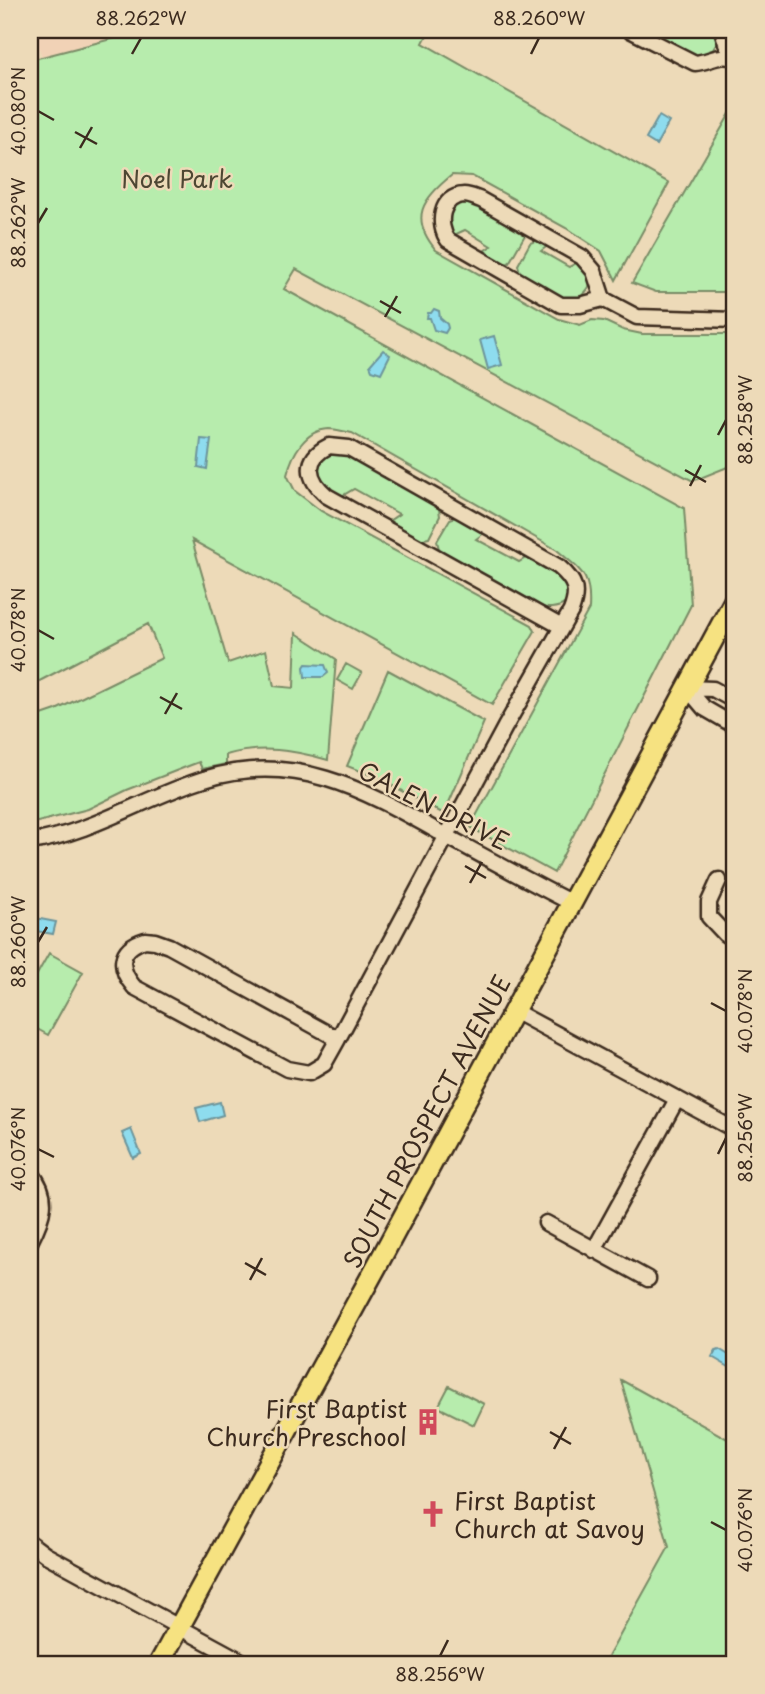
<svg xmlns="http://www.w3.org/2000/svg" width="765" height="1694" font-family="'Playpen Sans',sans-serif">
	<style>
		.built { fill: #f1d2b6 }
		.green { fill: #b7ecad; stroke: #798b66; stroke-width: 2 }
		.water { fill: #8edcee; stroke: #6d959b; stroke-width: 2 }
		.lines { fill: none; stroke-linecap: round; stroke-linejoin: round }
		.minor-casing { stroke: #3b2a1e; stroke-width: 19 }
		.major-casing { stroke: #3b2a1e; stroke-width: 24 }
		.minor { stroke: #eddab8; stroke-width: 14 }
		.major { stroke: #f6e281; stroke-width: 19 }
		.ticks { fill: none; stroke: #3b2a1e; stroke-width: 2.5 }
		.labels { text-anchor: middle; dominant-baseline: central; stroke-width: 5; stroke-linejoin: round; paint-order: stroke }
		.park-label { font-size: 24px; fill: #4e4733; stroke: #eddab8 }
		.street-label { font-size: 24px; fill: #3b2a1e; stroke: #eddab8 }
		.poi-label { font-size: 24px; fill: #3b2a1e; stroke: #eddab8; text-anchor: end }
		.neatline { fill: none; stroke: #3b2a1e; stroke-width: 2.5 }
		.ticks-label { font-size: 18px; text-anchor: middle; fill: #3b2a1e }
	</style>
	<rect width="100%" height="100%" fill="#eddab8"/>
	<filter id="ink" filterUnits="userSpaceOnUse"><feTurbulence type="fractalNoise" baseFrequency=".0143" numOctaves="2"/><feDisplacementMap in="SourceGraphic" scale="14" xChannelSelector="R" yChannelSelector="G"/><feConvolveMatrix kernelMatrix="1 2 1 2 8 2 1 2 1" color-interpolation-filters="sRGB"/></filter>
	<g filter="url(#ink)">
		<!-- built -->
		<path class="built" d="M 34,30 L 146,30 L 42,57 Z"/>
		<!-- green -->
		<path class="green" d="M 146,30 L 427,30 L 429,31 L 423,43 L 669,183 L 616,280 L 601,251 L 566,228 L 472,176 L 452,175 C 422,199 409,218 436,250 L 559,319 L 580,325 L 592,320 L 604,321 L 623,330 L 642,334 L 726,334 L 735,338 L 735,464 L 693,481 L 296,269 L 284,289 L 684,508 L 691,605 L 554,873 L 470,827 L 589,609 C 591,574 582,572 557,550 L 352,433 C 345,432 336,429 329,429 C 305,430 292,454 287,475 L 295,491 L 321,511 L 532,625 L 535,631 L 492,705 L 192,540 L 228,663 L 266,650 L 274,686 L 294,688 L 296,633 L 336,659 L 328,760 C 294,750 261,745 226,755 L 226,764 L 202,769 L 199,762 L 191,765 L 127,790 L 88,809 L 30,824 L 30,719 L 56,710 L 162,658 L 148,624 L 30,686 L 30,60 Z
			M 640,30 L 717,30 L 718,41 L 711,53 L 695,58 Z
			M 735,105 L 735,273 L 725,292 L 656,292 L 632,283 Z
			M 463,198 L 522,227 L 525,235 L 509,263 L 500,264 L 481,253 L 491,246 L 465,230 L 452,236 L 447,228 L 450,206 Z
			M 541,239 L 550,244 L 541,251 L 569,267 L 580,261 L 592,281 C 577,318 545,289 521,276 L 518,265 L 530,243 Z
			M 343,450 L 438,502 L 440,516 L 429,538 L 418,540 L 386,523 L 399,514 L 354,489 L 340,497 C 319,484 312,475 325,453 Z
			M 461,515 L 488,530 L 476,539 L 519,562 L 532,554 C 541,560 558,567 564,576 C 582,602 558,613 535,606 L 440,553 L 437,541 L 450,519 Z
			M 346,664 L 362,673 L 353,689 L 337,680 Z
			M 388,670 L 484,722 L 444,814 L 378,778 L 347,766 Z
			M 49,953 L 83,972 L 48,1035 L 30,1025 L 30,987 Z
			M 621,1380 L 735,1443 L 735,1664 L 604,1664 L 669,1547 Z
			M 449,1386 L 484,1404 L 474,1425 L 438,1407 Z"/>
		<!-- water -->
		<path class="water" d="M 659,116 L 669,122 L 656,145 L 646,139 Z
			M 434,309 L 439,311 L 440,318 L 447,324 L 448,328 L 445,333 L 434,330 L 430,318 L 427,318 L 428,313 L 431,313 Z
			M 494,336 L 502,365 L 488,369 L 480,340 Z
			M 383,350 L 390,355 L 381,373 L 372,370 L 370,365 Z
			M 201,439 L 211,440 L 207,469 L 198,467 Z
			M 306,664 L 325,665 L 328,673 L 323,677 L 305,677 L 304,667 Z
			M 30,917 L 56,922 L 53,934 L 30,930 Z
			M 220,1102 L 223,1115 L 200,1122 L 196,1108 Z
			M 131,1129 L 141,1154 L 133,1158 L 122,1133 Z
			M 719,1349 L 735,1359 L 731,1368 L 712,1357 L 716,1350 Z"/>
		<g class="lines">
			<defs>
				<path id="minor" d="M 630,30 L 695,63 C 709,62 722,52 735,59
					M 722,30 L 730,56
					M 603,299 L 594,271 L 582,257 L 481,200 C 475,198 470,195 464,195 C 440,196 437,225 448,240 L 561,305 L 580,305 L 603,299 L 637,317 L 735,320
					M 687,688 L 704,708 L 735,726
					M 687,688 L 713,689 L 735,701
					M 30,842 C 92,833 145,797 204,779 C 295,751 362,789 439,832 C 483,856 526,880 570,902
					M 719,880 L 709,902 L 709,917 L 725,934 L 735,940
					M 145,940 L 155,941 L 169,946 L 338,1039 L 324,1064 L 309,1073 L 287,1069 L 134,987 C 118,968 118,948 145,940 Z
					M 514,1011 L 735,1130
					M 338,1039 L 505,727 L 571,611 C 579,590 575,581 559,567 L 349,448 L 329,446 C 303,459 307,479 327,496 L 562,627
					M 30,1172 C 51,1196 43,1217 30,1242
					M 546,1223 L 648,1279
					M 594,1250 L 677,1099
					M 30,1543 L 46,1555 L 247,1664"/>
				<path id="major" d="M 159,1664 L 379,1262 L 735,599"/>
			</defs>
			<!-- minor casing -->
			<use href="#minor" class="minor-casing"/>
			<!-- major casing -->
			<use href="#major" class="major-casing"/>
			<!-- minor -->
			<use href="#minor" class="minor"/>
			<!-- major -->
			<use href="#major" class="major"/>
		</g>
	</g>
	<!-- ticks -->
	<path class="ticks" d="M 132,54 L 141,38M 531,54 L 539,38M 38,111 L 54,120M 75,132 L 97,144M 80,148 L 92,127M 38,223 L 47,208M 380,301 L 401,313M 385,317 L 397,296M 718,435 L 726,420M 685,470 L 706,482M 690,486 L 701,465M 38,630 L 54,639M 160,697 L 182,709M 165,714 L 177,693M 465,866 L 486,878M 470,883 L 482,862M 38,942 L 47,927M 711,1003 L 726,1011M 38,1149 L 54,1157M 718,1154 L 726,1138M 245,1263 L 266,1275M 250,1280 L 262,1258M 550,1432 L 571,1444M 554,1449 L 566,1427M 711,1522 L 726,1530M 440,1656 L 448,1640"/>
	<!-- icons -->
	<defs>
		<symbol id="building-bare" viewBox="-9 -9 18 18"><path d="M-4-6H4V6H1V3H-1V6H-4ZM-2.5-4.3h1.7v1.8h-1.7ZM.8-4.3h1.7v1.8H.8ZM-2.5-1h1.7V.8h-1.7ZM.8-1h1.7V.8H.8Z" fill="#d1495b" stroke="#eddab8" stroke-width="2.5" paint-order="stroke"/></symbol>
		<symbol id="church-bare" viewBox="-9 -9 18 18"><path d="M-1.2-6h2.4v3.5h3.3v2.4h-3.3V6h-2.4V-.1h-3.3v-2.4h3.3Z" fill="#d1495b" stroke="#eddab8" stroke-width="2.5" paint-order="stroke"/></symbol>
	</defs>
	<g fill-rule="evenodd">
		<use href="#building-bare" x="409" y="1403" width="38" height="38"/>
		<use href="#church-bare" x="414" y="1495" width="38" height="38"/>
	</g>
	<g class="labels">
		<!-- park labels -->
		<g class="park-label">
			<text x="177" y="178">Noel Park</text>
		</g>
		<!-- street labels -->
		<g class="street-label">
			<text transform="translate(434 805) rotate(27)">GALEN DRIVE</text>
			<text transform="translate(426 1121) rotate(-62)">SOUTH PROSPECT AVENUE</text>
		</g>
		<!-- poi labels -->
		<g class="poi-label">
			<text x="407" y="1408">First Baptist<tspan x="407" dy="28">Church Preschool</tspan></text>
			<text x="454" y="1500" text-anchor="start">First Baptist<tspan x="454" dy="28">Church at Savoy</tspan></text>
		</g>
	</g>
	<!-- margin -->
	<rect width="765" height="1694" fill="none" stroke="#eddab8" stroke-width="77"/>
	<rect x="38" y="38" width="688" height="1618" class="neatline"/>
	<g class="ticks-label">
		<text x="141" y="25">88.262°W</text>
		<text x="539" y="25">88.260°W</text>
		<text transform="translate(19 111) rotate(-90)" y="6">40.080°N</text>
		<text transform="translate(19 223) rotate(-90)" y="6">88.262°W</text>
		<text transform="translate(746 420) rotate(-90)" y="6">88.258°W</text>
		<text transform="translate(19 630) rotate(-90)" y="6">40.078°N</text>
		<text transform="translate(19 942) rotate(-90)" y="6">88.260°W</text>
		<text transform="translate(746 1011) rotate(-90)" y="6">40.078°N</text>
		<text transform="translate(746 1138) rotate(-90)" y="6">88.256°W</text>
		<text transform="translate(19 1149) rotate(-90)" y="6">40.076°N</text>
		<text transform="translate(746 1530) rotate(-90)" y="6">40.076°N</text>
		<text x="440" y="1681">88.256°W</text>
	</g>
</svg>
